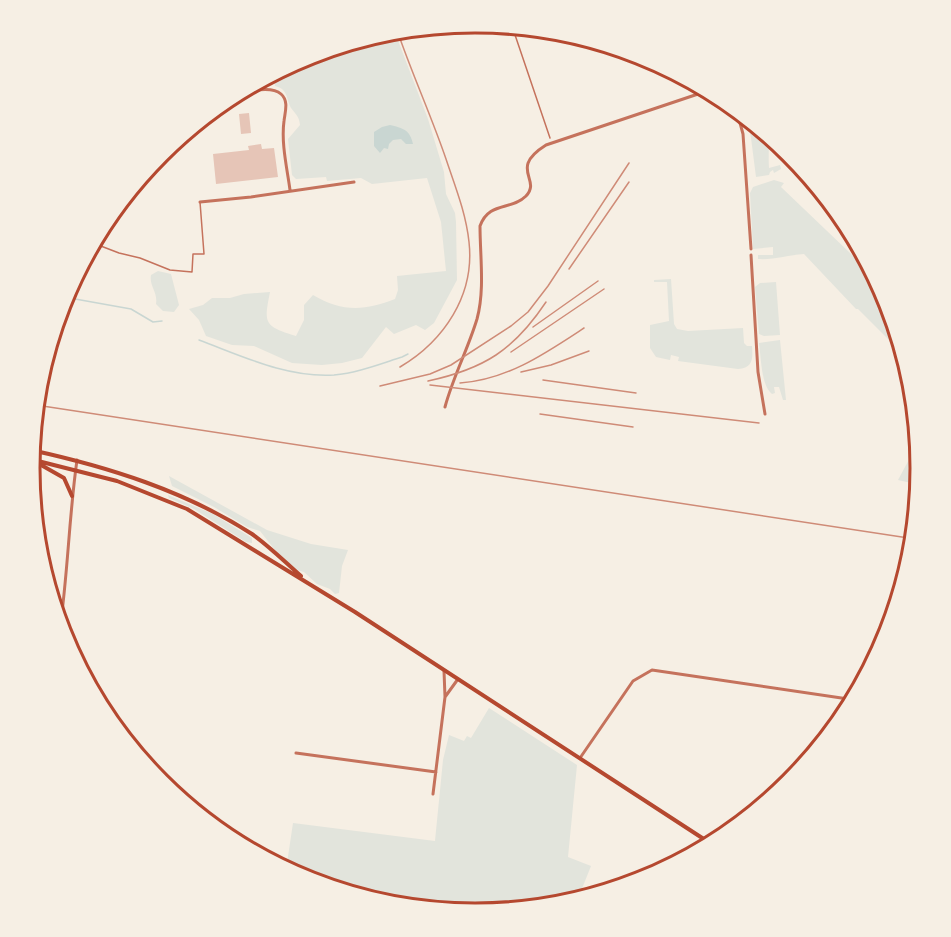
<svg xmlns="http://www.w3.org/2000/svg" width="951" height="937" font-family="'Space Grotesk',sans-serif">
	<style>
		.green { fill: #e2e4dc }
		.water { fill: #c9d6d2 }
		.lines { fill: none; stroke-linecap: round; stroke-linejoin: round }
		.stream { stroke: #c9d6d2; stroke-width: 1.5 }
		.building { fill: #e6c5b7 }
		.service { stroke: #c5725c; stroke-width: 1.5 }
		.minor { stroke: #c5725c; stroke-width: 3 }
		.secondary { stroke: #b5482f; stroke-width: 4 }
		.rail { stroke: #cf8b77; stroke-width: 1.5 }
		.rim { fill: none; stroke: #b5482f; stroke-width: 3 }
	</style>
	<rect width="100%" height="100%" fill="#f6efe4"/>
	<!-- green -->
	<path class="green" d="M 394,30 L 428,119 L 444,172 L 446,194 L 455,213 L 456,222 L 457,280 L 434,323 L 425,330 L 416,325 L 394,334 L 386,327 L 362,358 L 342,363 L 322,365 L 292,363 L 254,346 L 232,345 L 206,336 L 199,320 L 189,309 L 203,305 L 212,298 L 230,298 L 244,294 L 270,292 C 264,323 263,326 296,336 L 304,320 L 304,305 L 313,295 C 341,312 365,311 395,299 L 398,290 L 397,276 L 446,271 L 441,222 L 427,178 L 372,184 L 361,178 L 327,181 L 326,177 L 296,179 L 292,175 L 288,139 L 300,125 C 299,116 296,115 291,108 C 286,98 288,89 275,86 L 273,74 L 305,56 Z
		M 747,117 L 767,134 C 770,145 768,156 769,168 L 780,165 L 781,169 L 774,173 L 773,170 L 770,172 L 769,175 L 756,177 L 751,138 Z
		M 774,180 L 784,183 L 781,187 L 871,273 L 874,273 L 888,298 L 906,357 L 858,309 L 856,309 L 804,254 C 788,255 774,260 758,259 L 758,255 L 773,255 L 773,247 L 753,249 L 750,193 L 753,187 Z
		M 158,271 L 171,274 L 179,305 L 174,312 L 163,311 L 156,304 C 158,292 149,286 151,275 Z
		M 671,279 L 674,324 L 677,329 L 688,331 L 743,328 L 744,343 L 747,346 L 752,346 C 753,359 753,368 738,369 L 678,361 L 679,357 L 671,355 L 670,360 L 656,357 L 650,348 L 650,325 L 669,321 L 667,282 L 654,282 L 654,280 Z
		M 776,282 L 780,335 L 764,336 L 759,334 L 755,287 L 760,283 Z
		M 780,340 L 786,400 L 783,400 L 779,387 L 774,387 L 775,393 L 772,394 C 761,386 761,356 759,343 Z
		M 919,441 L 921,469 L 920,485 L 898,480 Z
		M 169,476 L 267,530 L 311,544 L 348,550 L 342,566 L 339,593 L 335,594 L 330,589 L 317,584 L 304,572 L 297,570 L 275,550 L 260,531 L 247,527 L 214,507 L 172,486 Z
		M 168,495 L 213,514 L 252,538 L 252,543 L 246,542 L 194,509 L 169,498 Z
		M 489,708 L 577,765 L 568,857 L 591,866 L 577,901 L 571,903 L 562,902 L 561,906 C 533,909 502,915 474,914 C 412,912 340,899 286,870 L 293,823 L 435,841 L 443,760 L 449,735 L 464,741 L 467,736 L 471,738 Z"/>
	<!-- water -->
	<path class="water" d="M 390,125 C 402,128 410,129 413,144 L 406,144 L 401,139 L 393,140 L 389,144 L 388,149 L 384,148 L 380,153 L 374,146 L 374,132 L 382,127 Z"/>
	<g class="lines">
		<!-- stream -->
		<path class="stream" d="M 64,297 L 131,309 L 153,322 L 162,321
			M 199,340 C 242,356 287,378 334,375 C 357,373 380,364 402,357 L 408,354"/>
	</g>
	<!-- building -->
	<path class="building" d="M 266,77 L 267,86 L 246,88 Z
		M 249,113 L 251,133 L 241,134 L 239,114 Z
		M 261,144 L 262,149 L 274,148 L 278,177 L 216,184 L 213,154 L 249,150 L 248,146 Z
		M 879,633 L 889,634 L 875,663 L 874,663 Z"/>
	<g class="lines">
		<!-- service -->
		<path class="service" d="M 512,26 L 550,138
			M 93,243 L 119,253 L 140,258 L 170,270 L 192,272 L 193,254 L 204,254 L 200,202"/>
		<!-- minor -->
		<path class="minor" d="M 236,93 C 248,92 271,85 281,94 C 289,101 285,112 284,121 C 281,143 287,168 290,190
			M 736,108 L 743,134 L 751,249
			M 200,202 L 251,197 L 354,182
			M 751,255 L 758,372 L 765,414
			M 445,407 C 453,377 468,349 477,319 C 485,290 480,256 480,226 C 489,201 511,211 526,196 C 542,179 508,169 546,145 L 710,90
			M 60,628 C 68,572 69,516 77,460
			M 445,697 L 458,679
			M 296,753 L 436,772
			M 580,758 L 633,681 L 652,670 L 855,700
			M 433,794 L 445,697 L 444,671"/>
		<!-- secondary -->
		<path class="secondary" d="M 31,450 C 109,467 185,491 252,534 C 269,546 285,562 301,576
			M 30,459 L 117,481 L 187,509 L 355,612 L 713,845
			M 34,461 L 64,478 L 72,496"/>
		<!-- rail -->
		<path class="rail" d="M 397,30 C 412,74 431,115 446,159 C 455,186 466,213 469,242 C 475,295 444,341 400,367
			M 569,269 L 629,182
			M 533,327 L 598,281
			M 511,352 L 604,289
			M 521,372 L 551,365 L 589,351
			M 543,380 L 636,393
			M 428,381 C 484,369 514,350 546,302
			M 460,383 C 507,380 546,353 584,328
			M 430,385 L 759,423
			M 380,386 L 430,374 L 451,365 L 511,326 L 528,312 L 548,286 L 629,163
			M 36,405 L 915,539
			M 540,414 L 633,427"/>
	</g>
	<!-- crop -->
	<path d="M0 0H951V937H0ZM40 468a435 435 0 1 1 870 0a435 435 0 1 1-870 0Z" fill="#f6efe4" fill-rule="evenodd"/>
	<path class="rim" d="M40 468a435 435 0 1 1 870 0a435 435 0 1 1-870 0Z"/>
</svg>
